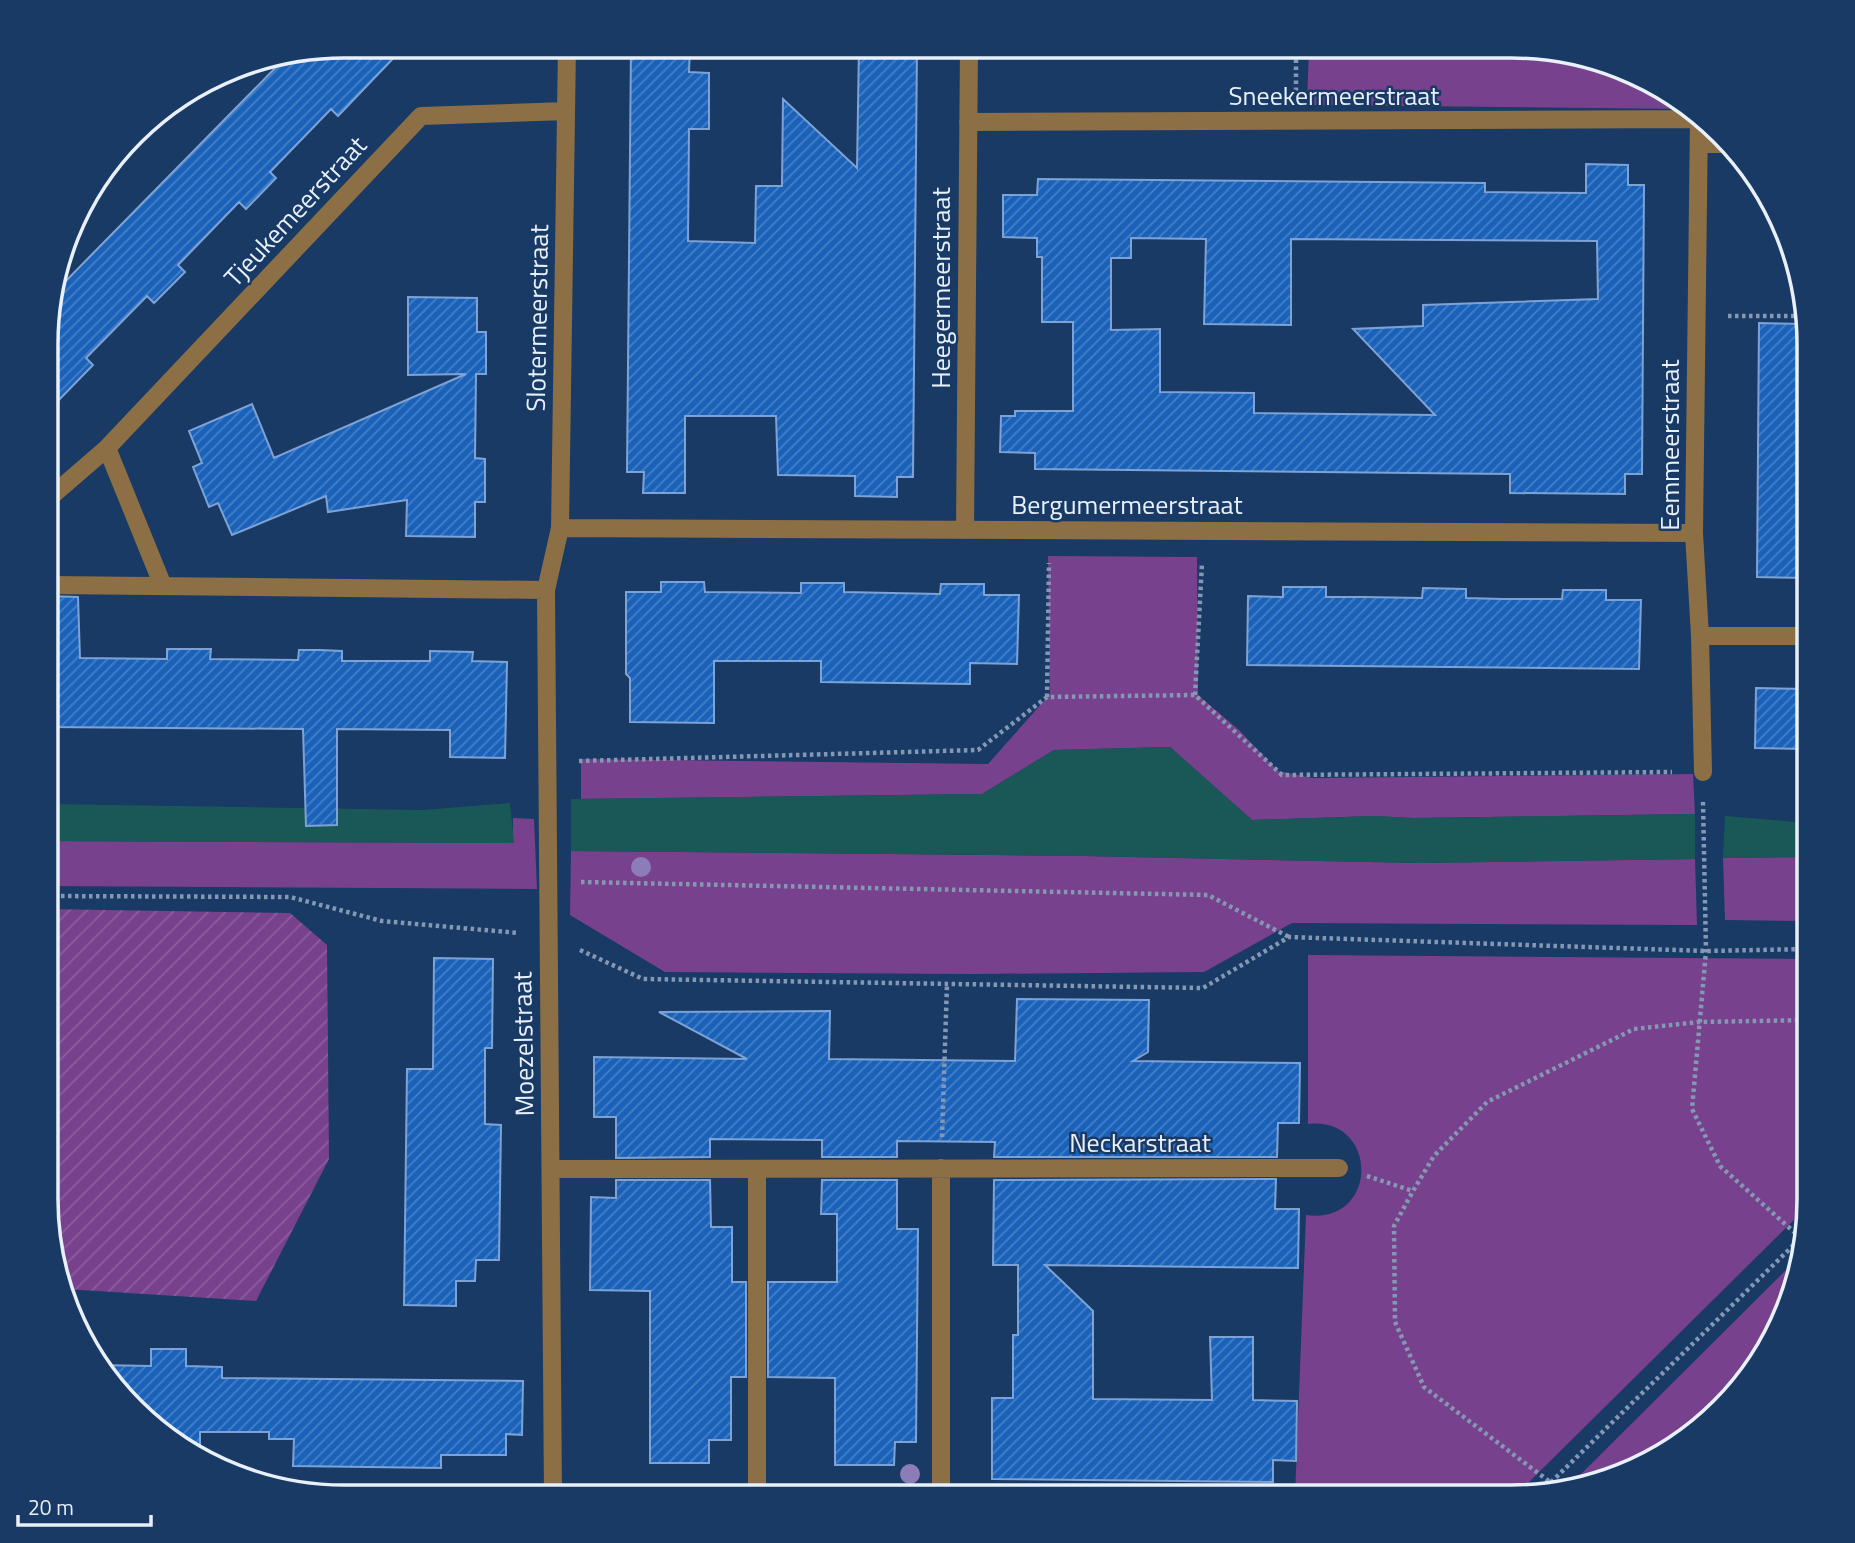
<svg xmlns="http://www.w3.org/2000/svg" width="1855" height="1543" font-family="'Titillium Web',sans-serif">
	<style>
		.green { fill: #78418d }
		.garden { fill: url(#garden-furrows) }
		.water { fill: #1a5858 }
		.building { fill: url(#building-hatch); stroke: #7da2d5; stroke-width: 2; fill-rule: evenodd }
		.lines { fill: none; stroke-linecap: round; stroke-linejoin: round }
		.path { stroke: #8498b3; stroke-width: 4.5; stroke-dasharray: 3.5 3.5; stroke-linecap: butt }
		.street { stroke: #8c6f45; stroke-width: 18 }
		.tree { fill: #8a7db8 }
		.labels { text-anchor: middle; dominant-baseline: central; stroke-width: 5; stroke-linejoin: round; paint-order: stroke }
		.street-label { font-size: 26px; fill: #e8f0fb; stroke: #183a65 }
		.rim { fill: none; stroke: #e8f0fb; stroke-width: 3.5 }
	</style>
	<defs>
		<pattern id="garden-furrows" width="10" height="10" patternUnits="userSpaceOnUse" patternTransform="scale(1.75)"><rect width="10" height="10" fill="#78418d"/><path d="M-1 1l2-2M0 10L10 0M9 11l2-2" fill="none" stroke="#8b5d9e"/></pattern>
		<pattern id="building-hatch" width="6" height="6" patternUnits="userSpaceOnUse" patternTransform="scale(1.75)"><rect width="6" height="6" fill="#1a62b9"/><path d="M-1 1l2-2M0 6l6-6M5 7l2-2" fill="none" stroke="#4680c7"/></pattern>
	</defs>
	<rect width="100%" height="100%" fill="#183a65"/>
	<!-- green -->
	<path class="green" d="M 1309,46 L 1531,46 L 1626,68 L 1683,106 L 1683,109 L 1307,105 Z
		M 1048,556 L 1197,557 L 1198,695 L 1239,730 L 1278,771 L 1312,778 L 1693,774 L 1695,814 L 1412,818 L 1374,816 L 1252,820 L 1170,747 L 1054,750 L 982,794 L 581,799 L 581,759 L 988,764 L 1050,694 Z
		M 513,818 L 534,819 L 537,889 L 47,886 L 47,841 L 513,843 Z
		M 571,851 L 1086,856 L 1418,863 L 1695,859 L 1697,925 L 1292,923 L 1204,972 L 973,974 L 665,972 L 570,915 Z
		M 1809,857 L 1809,921 L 1725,920 L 1723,858 Z
		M 1308,955 L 1809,959 L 1809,1205 L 1514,1497 L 1295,1497 L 1306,1215 C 1380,1225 1379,1116 1308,1124 Z
		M 1798,1258 L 1779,1331 L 1723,1410 L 1626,1475 L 1569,1486 Z"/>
	<!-- garden -->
	<path class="garden" d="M 47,909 L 290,913 L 327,945 L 329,1159 L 256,1301 L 65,1289 L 46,1220 Z"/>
	<!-- water -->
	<path class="water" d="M 1170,747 L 1252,820 L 1374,816 L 1412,818 L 1695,814 L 1695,859 L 1418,863 L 1086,856 L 571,851 L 571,799 L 982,794 L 1054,750 Z
		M 510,803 L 514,843 L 47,841 L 47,804 L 423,810 Z
		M 1725,816 L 1809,823 L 1809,857 L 1723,858 Z"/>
	<!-- building -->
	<path class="building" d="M 343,46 L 405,46 L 338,116 L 331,109 L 270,172 L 276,178 L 246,209 L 239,202 L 178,265 L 185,272 L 154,303 L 147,296 L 86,358 L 93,365 L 48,411 L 48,304 L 51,296 L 288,55 Z
		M 631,46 L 690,46 L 689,72 L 709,73 L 709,129 L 689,129 L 688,241 L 755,243 L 756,186 L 782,186 L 783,99 L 857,168 L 859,46 L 917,46 L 913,477 L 897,477 L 897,497 L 855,496 L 855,476 L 778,475 L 776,416 L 685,416 L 685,493 L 643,493 L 644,472 L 627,472 Z
		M 1586,164 L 1628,165 L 1628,185 L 1644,185 L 1642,474 L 1625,474 L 1625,494 L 1510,493 L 1510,474 L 1035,469 L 1035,453 L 1000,452 L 1001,416 L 1015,416 L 1015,411 L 1073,411 L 1073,322 L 1042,322 L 1042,257 L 1037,257 L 1037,238 L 1003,237 L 1003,195 L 1037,195 L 1038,179 L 1485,183 L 1485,192 L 1586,193 ZM 1131,238 L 1206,239 L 1204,324 L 1291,325 L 1291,239 L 1597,241 L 1598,299 L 1423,305 L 1423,326 L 1353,329 L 1435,415 L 1254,413 L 1254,393 L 1160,392 L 1160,329 L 1111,330 L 1111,258 L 1131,258 Z
		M 408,297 L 477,298 L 477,332 L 486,332 L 486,374 L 476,374 L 475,458 L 485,459 L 485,502 L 475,502 L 475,537 L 406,536 L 407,500 L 328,512 L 326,496 L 232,535 L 218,503 L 209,507 L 193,467 L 202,463 L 189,431 L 252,404 L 274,458 L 466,374 L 408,375 Z
		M 1759,323 L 1806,324 L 1810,343 L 1809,578 L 1757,577 Z
		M 661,582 L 704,582 L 705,592 L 801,593 L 801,583 L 844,583 L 844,592 L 940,594 L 941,584 L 984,584 L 984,595 L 1019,595 L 1017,664 L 970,663 L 970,684 L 821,682 L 821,661 L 714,661 L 714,723 L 630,722 L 630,678 L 626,674 L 626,592 L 661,592 Z
		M 1283,587 L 1326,587 L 1326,597 L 1363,597 L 1422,598 L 1423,588 L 1466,589 L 1466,598 L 1503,599 L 1562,599 L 1563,590 L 1606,590 L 1606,600 L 1641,600 L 1639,669 L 1247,665 L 1248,596 L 1283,597 Z
		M 47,596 L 78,597 L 80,658 L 167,659 L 167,649 L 211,649 L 210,659 L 298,660 L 299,650 L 320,650 L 342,651 L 342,661 L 430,661 L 430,651 L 473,652 L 472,661 L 507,662 L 505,758 L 450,757 L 450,730 L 337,729 L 337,825 L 306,826 L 303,729 L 47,727 Z
		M 1756,688 L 1809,689 L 1809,749 L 1755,748 Z
		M 434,958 L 493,959 L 492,1048 L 485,1048 L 485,1124 L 501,1125 L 499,1260 L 476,1260 L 475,1281 L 456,1281 L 456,1306 L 404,1305 L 407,1069 L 433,1069 Z
		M 1017,999 L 1149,1000 L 1148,1052 L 1133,1061 L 1300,1063 L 1299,1123 L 1278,1123 L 1277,1157 L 994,1157 L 995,1142 L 897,1141 L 897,1157 L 822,1157 L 822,1140 L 710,1139 L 710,1157 L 616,1158 L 616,1117 L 594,1117 L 594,1057 L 747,1059 L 659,1012 L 830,1011 L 829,1059 L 1015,1061 Z
		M 1276,1179 L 1275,1209 L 1299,1209 L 1298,1268 L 1045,1265 L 1093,1311 L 1093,1399 L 1212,1400 L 1210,1337 L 1253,1337 L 1253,1400 L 1297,1401 L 1296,1461 L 1273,1460 L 1273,1482 L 992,1479 L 992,1398 L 1013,1398 L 1013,1335 L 1018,1335 L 1018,1265 L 993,1265 L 994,1180 Z
		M 616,1180 L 710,1180 L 711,1227 L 732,1227 L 732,1282 L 746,1282 L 746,1377 L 731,1377 L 731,1440 L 709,1440 L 709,1463 L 650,1463 L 650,1291 L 590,1290 L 591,1197 L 616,1198 Z
		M 822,1180 L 897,1180 L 897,1229 L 918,1229 L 916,1442 L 895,1442 L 894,1465 L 835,1465 L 835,1378 L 768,1377 L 768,1282 L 837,1282 L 837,1214 L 821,1214 Z
		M 151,1349 L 186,1349 L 186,1366 L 222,1367 L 222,1378 L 523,1381 L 522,1435 L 506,1434 L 506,1455 L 441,1455 L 441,1468 L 293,1466 L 294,1439 L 269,1439 L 269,1432 L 200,1432 L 200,1455 L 133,1411 L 100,1365 L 151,1366 Z"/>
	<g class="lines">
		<!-- path -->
		<path class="path" d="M 1296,91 L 1296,46
			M 1728,316 L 1804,316
			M 1195,695 L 1202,563
			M 1047,697 L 1049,563
			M 579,761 L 978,750 L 1047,697 L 1195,695 L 1282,775 L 1672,772
			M 1703,802 L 1706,951 L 1692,1109 L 1720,1166 L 1803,1240
			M 581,882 L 1208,895 L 1289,937
			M 47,896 L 290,897 L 382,921 L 519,933
			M 580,950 L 643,979 L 1203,988 L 1289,937 L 1706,951 L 1809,949
			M 942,1137 L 947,984
			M 1367,1176 L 1413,1191
			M 1561,1488 L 1550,1482 L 1424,1387 L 1395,1322 L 1394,1226 L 1413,1191 L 1434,1156 L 1487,1102 L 1634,1029 L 1699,1022 L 1809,1020
			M 1541,1492 L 1805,1234"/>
		<!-- street -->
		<path class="street" d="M 1699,117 L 1694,533 L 1700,636 L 1703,772
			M 968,122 L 1699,119
			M 1699,144 L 1730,144
			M 107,448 L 163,586
			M 48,499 L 107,448 L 421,116 L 566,111
			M 560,528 L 1694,533
			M 965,530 L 969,46
			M 48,585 L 546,590
			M 1700,636 L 1809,636
			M 941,1168 L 941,1497
			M 551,1169 L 1339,1168
			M 757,1169 L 757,1497
			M 553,1497 L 546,590 L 560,528 L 567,46"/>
	</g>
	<!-- trees -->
	<g class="tree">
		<circle cx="641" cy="867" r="10"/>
		<circle cx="910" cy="1474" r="10"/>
	</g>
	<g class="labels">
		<!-- street labels -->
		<g class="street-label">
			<text x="1334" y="95">Sneekermeerstraat</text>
			<text transform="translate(295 211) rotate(-47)">Tjeukemeerstraat</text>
			<text transform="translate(940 288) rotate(-90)">Heegermeerstraat</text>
			<text transform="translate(537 318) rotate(-89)">Slotermeerstraat</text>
			<text transform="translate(1669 445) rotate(-90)">Eemmeerstraat</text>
			<text x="1127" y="504">Bergumermeerstraat</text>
			<text transform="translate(523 1044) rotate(-91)">Moezelstraat</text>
			<text x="1140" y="1142">Neckarstraat</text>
		</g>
	</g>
	<!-- crop -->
	<path d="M0 0H1855V1543H0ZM344 58H1511A286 286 0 0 1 1797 344V1199A286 286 0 0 1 1511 1485H344A286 286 0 0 1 58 1199V344A286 286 0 0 1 344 58Z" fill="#183a65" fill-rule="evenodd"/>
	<path class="rim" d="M344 58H1511A286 286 0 0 1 1797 344V1199A286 286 0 0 1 1511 1485H344A286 286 0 0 1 58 1199V344A286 286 0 0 1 344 58Z"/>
	<!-- scale -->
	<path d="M18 1515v10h133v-10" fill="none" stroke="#e8f0fb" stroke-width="3.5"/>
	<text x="28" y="1515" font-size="21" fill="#e8f0fb" stroke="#183a65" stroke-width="5" paint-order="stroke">20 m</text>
</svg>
